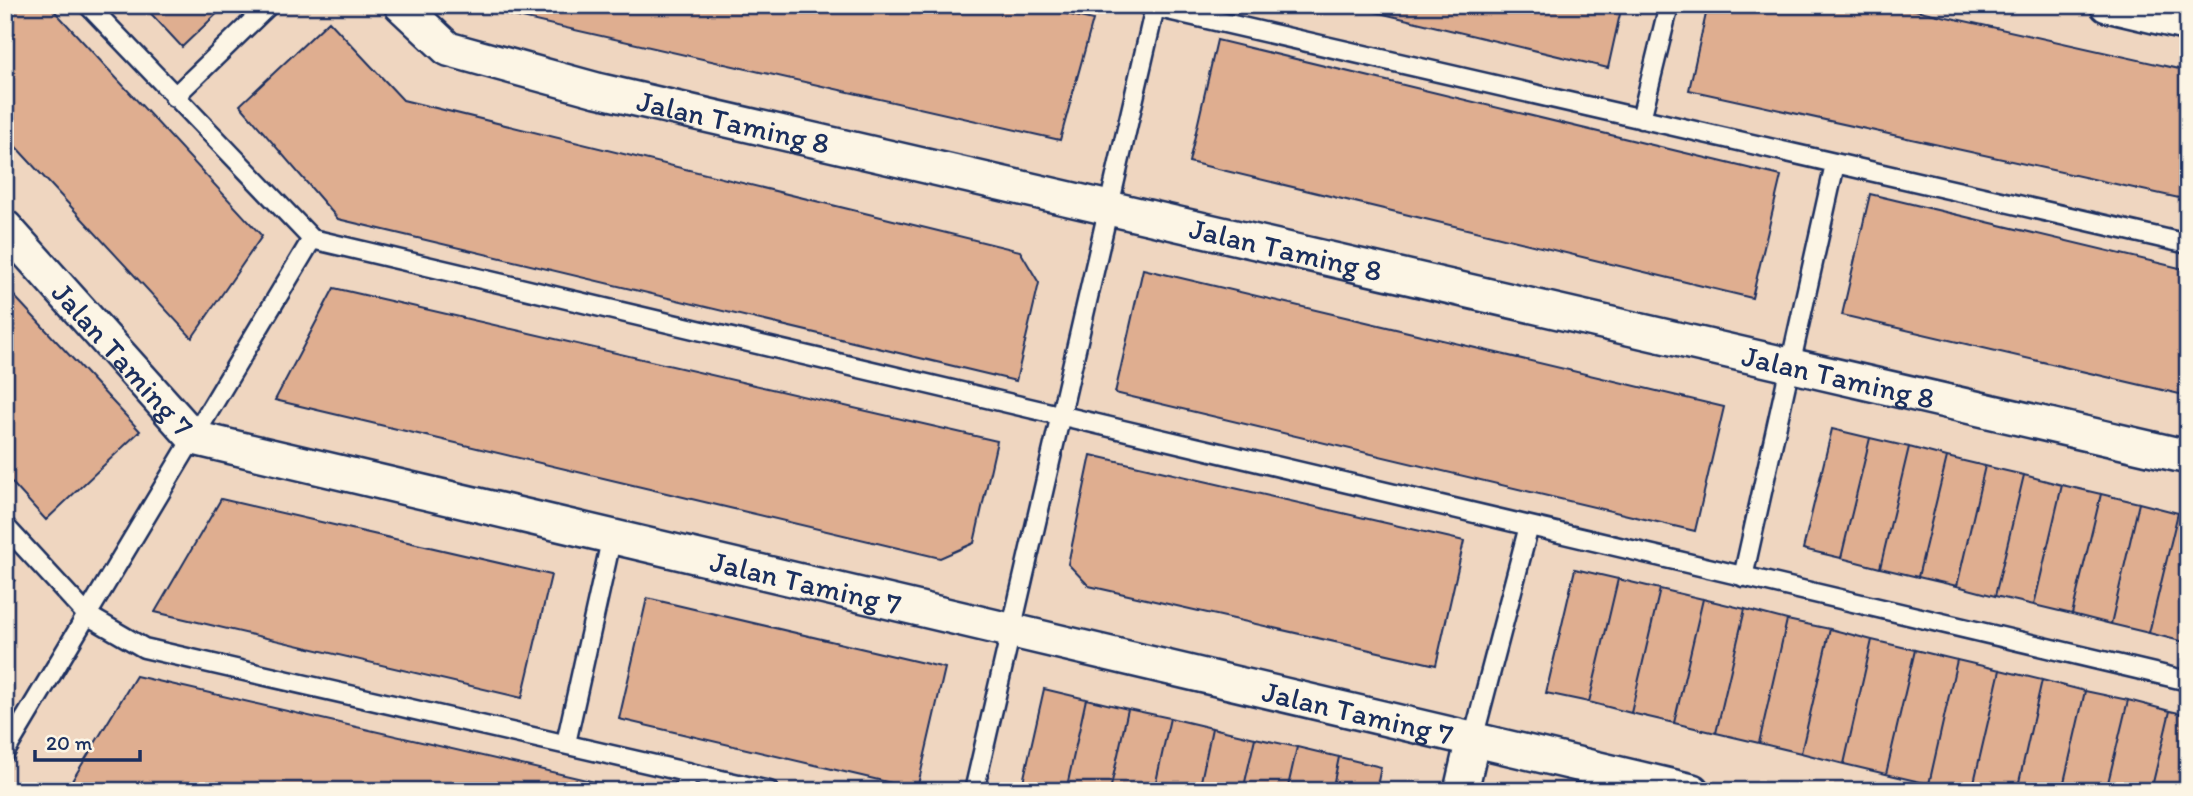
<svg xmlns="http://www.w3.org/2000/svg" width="2193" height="796" font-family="Itim,sans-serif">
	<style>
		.built { fill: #efd6c0 }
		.building { fill: #dfae90; stroke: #1b2f5e; stroke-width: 2 }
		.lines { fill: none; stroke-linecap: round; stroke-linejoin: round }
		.service-casing { stroke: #1b2f5e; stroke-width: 23 }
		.minor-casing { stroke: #1b2f5e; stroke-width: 38 }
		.service { stroke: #fcf5e5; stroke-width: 18 }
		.minor { stroke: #fcf5e5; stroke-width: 33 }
		.labels { text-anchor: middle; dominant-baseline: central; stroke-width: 7; stroke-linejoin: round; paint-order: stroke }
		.street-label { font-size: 30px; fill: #1b2f5e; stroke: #fcf5e5 }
	</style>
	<rect width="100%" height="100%" fill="#f6e7d4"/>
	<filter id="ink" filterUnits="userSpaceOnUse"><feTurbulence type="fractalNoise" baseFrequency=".0143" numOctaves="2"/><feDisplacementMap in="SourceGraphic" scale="14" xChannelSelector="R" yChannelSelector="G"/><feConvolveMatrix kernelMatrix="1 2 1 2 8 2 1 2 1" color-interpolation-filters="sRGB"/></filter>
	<g filter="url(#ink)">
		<!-- built -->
		<path class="built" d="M 5,5 L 2188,5 L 2188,791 L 5,791 Z"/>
		<!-- building -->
		<path class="building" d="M 5,5 L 49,5 L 262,236 L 192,338 L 5,135 Z
			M 143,5 L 226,5 L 182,47 Z
			M 465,5 L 1027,5 L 1093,20 L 1060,140 Z
			M 1346,5 L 1622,5 L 1608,68 Z
			M 1708,5 L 1893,5 L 2188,71 L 2188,200 L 1689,90 Z
			M 329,21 L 403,100 L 1020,251 L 1039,283 L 1016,381 L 338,219 L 240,105 Z
			M 1217,40 L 1781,176 L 1752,298 L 1189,162 Z
			M 1870,194 L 2188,270 L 2188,396 L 1842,315 Z
			M 1143,269 L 1724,407 L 1695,531 L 1115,393 Z
			M 5,286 L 140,431 L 46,520 L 5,475 Z
			M 334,288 L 997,441 L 974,543 L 940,558 L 275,400 Z
			M 1832,429 L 1870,438 L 1841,558 L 1803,549 Z
			M 1870,438 L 1909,447 L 1880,568 L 1841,558 Z
			M 1909,447 L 1947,457 L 1918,577 L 1880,568 Z
			M 1091,455 L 1464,541 L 1436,665 L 1089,586 L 1068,564 Z
			M 1947,457 L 1985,466 L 1957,586 L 1918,577 Z
			M 1985,466 L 2024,475 L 1995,596 L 1957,586 Z
			M 2024,475 L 2062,485 L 2034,605 L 1995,596 Z
			M 2062,485 L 2101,494 L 2072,614 L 2034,605 Z
			M 2101,494 L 2139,503 L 2111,624 L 2072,614 Z
			M 221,499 L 551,575 L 522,698 L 155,612 Z
			M 2139,503 L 2178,513 L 2149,633 L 2111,624 Z
			M 2178,513 L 2188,515 L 2188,643 L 2149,633 Z
			M 5,569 L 15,580 L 5,590 Z
			M 1575,569 L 1618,579 L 1589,702 L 1546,693 Z
			M 1618,579 L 1660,589 L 1631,713 L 1589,702 Z
			M 1660,589 L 1703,599 L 1674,723 L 1631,713 Z
			M 647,598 L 945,668 L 917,789 L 619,719 Z
			M 1703,599 L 1745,609 L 1716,733 L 1674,723 Z
			M 1745,609 L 1787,620 L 1759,743 L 1716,733 Z
			M 1787,620 L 1830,629 L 1801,753 L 1759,743 Z
			M 1830,629 L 1872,640 L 1844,764 L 1801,753 Z
			M 1872,640 L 1915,650 L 1886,774 L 1844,764 Z
			M 1915,650 L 1957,660 L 1929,784 L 1886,774 Z
			M 1957,660 L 2000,670 L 1972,791 L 1929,784 Z
			M 2000,670 L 2042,680 L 2017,791 L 1972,791 Z
			M 136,676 L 621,788 L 620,791 L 67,789 Z
			M 2042,680 L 2085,691 L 2062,791 L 2017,791 Z
			M 1044,689 L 1086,699 L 1066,791 L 1021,791 Z
			M 2085,691 L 2128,700 L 2106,791 L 2062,791 Z
			M 1086,699 L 1128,709 L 1110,791 L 1066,791 Z
			M 2128,700 L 2170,711 L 2151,791 L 2106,791 Z
			M 1128,709 L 1170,718 L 1154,791 L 1110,791 Z
			M 2170,711 L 2188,715 L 2188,791 L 2151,791 Z
			M 1170,718 L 1212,728 L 1199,791 L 1154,791 Z
			M 1212,728 L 1255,738 L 1243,791 L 1199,791 Z
			M 1255,738 L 1297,747 L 1287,791 L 1243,791 Z
			M 1297,747 L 1339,757 L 1332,791 L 1287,791 Z
			M 1339,757 L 1381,767 L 1376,791 L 1332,791 Z"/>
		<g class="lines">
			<defs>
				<path id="service" d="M 88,5 L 312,239 L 2188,681
					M 1146,5 L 2188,244
					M 174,97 L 269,5
					M 1641,119 L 1669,5
					M 5,526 L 87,615 L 144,648 L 769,791
					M 1743,577 L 1835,164
					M 1473,739 L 1529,526
					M 566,743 L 612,536
					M 5,752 L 312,239
					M 684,791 L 688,772
					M 974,791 L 1155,7"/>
				<g id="minor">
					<path id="s1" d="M 401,5 L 448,49 L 597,90 L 2188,457"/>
					<path d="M 2107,5 L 2188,24"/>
					<path id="s2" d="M 5,227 L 194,438 L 1692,791"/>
					<path d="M 1461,791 L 1473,739"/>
				</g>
			</defs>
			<!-- service casing -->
			<use href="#service" class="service-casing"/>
			<!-- minor casing -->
			<use href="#minor" class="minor-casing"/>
			<!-- service -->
			<use href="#service" class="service"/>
			<!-- minor -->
			<use href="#minor" class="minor"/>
		</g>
	</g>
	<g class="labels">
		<!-- street labels -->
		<g class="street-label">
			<text stroke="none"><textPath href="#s1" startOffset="359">Jalan Taming 8</textPath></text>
			<text stroke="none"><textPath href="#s1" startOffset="926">Jalan Taming 8</textPath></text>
			<text stroke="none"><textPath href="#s2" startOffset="177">Jalan Taming 7</textPath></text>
			<text stroke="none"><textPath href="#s1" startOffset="1493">Jalan Taming 8</textPath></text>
			<text stroke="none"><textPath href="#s2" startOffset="912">Jalan Taming 7</textPath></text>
			<text stroke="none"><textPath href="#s2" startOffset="1479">Jalan Taming 7</textPath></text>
		</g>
	</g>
	<!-- margin -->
	<rect width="2193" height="796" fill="none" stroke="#fcf5e5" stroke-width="28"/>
	<rect x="14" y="14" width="2165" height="768" fill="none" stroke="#1b2f5e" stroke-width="2.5" filter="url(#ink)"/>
	<!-- scale -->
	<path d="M35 750v10h105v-10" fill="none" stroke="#1b2f5e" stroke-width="3.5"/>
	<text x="46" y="750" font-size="21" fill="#1b2f5e" stroke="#fcf5e5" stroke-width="5" paint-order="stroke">20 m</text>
</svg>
